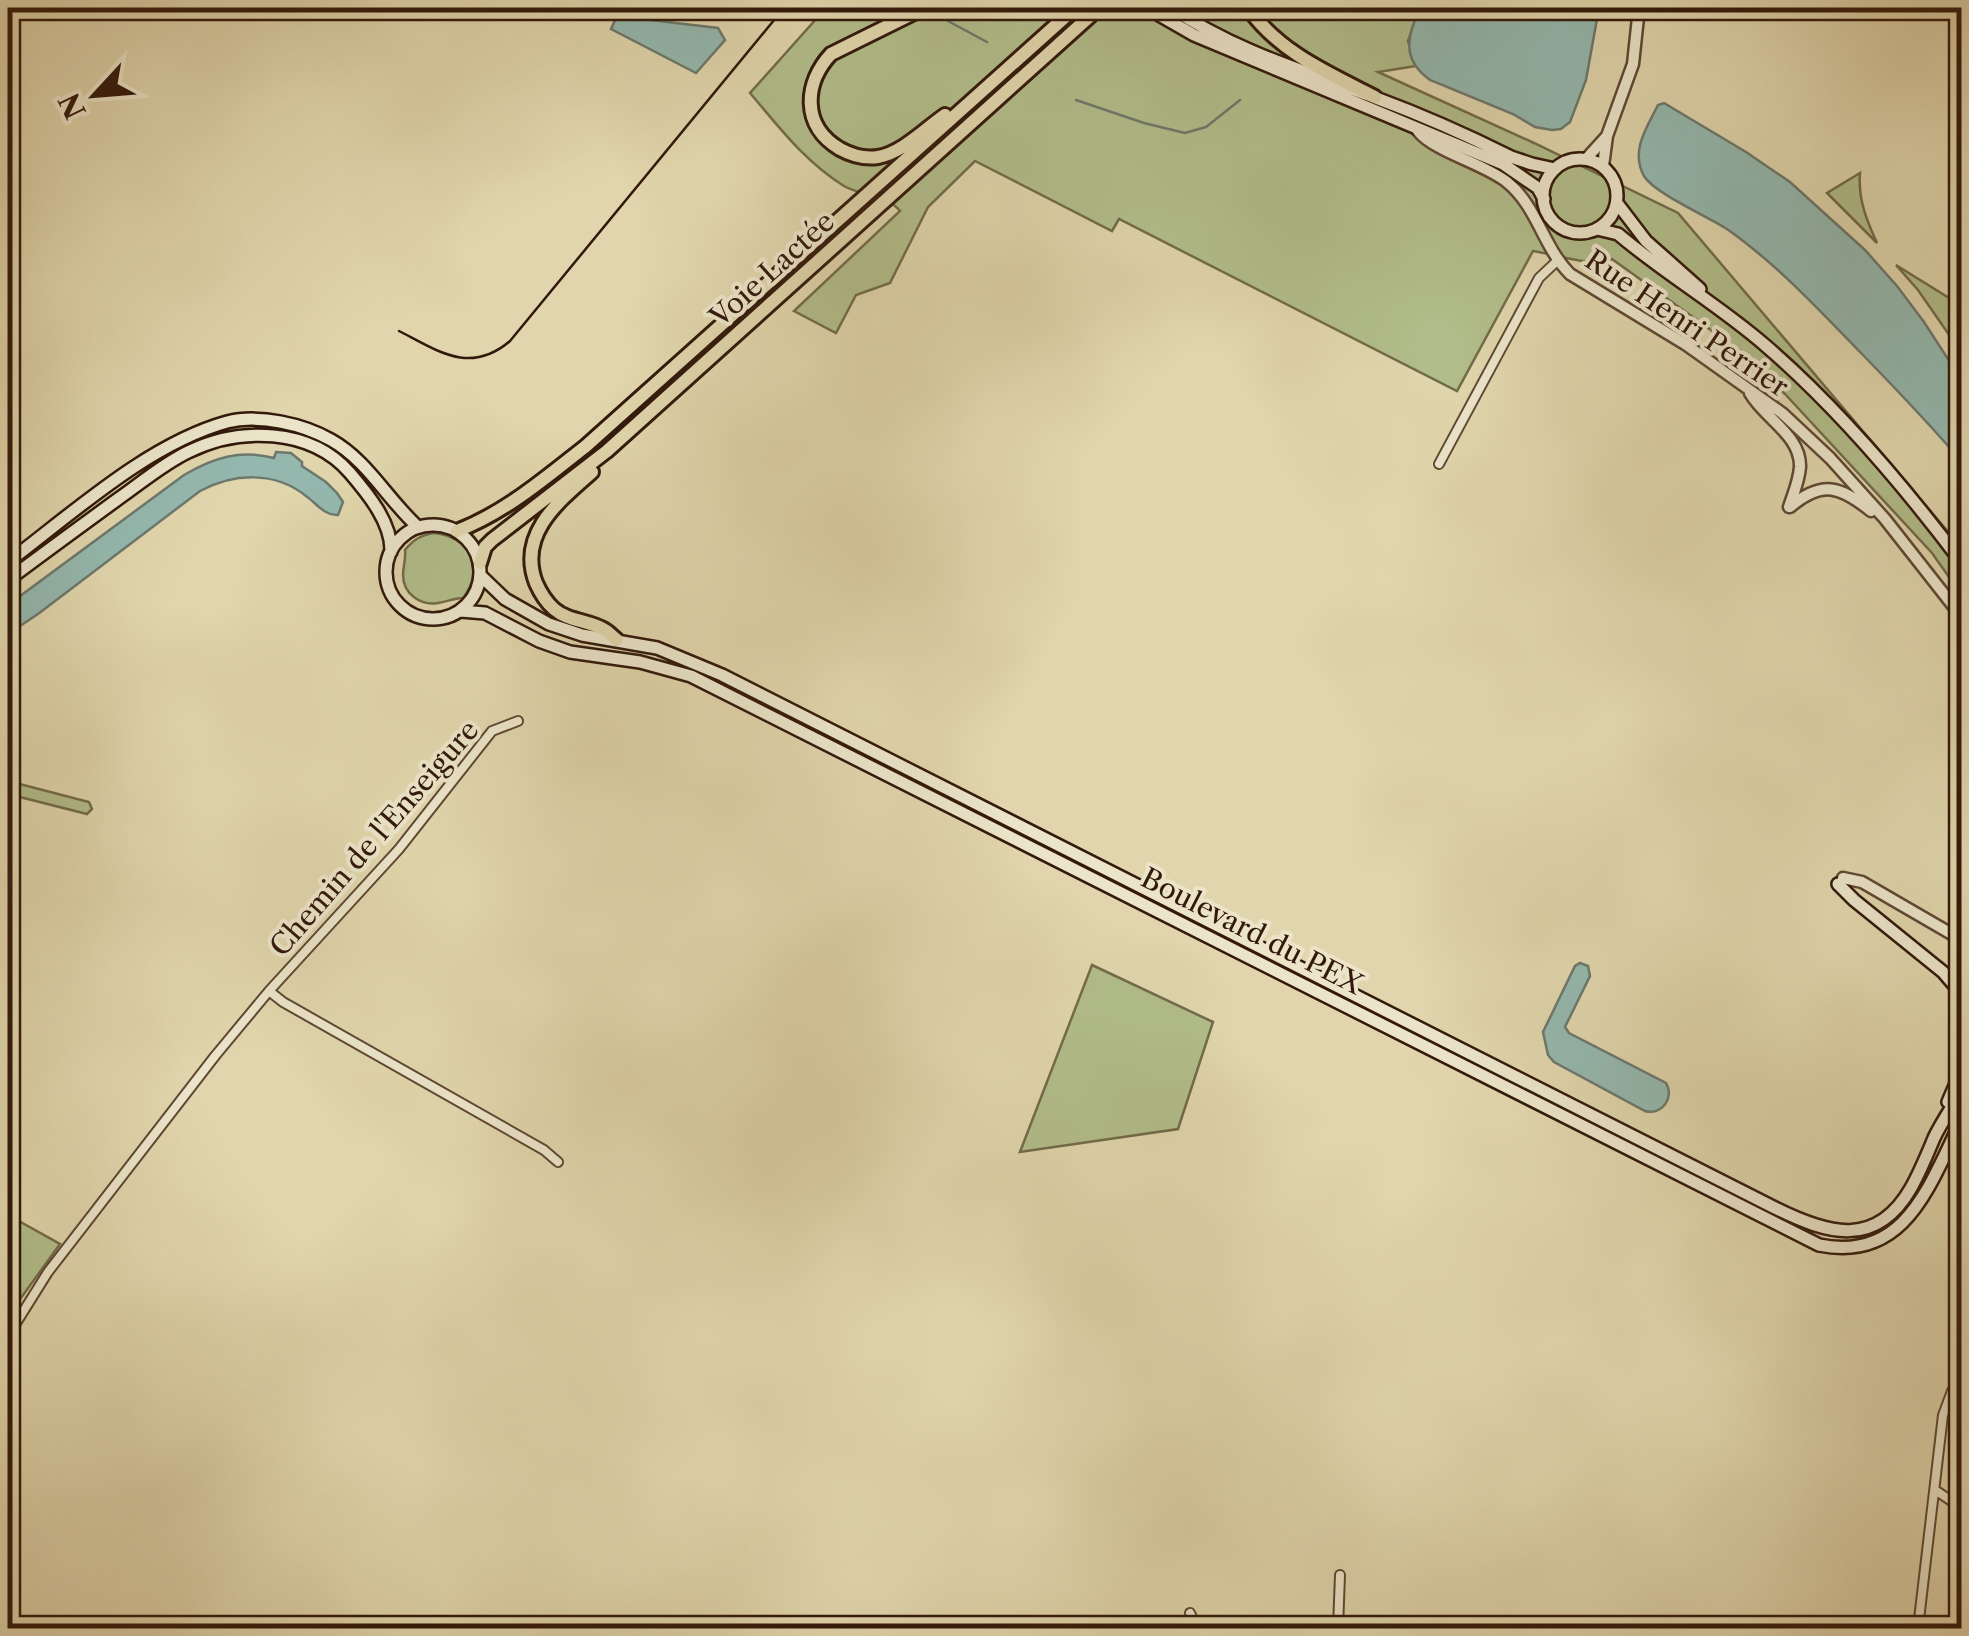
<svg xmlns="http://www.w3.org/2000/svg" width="1969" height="1636" font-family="'Libre Caslon Text',serif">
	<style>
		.green { fill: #b1bd8a; stroke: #726b4a; stroke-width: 2.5 }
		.water { fill: #94b8ae; stroke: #6d786d; stroke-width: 2.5 }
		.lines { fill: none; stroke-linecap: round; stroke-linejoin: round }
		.stream { stroke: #6d786d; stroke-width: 2.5 }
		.minor-casing { stroke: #5e4833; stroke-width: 12 }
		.tertiary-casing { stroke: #5e4833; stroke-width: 15 }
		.secondary-casing { stroke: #32190b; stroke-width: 16 }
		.trunk-casing { stroke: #32190b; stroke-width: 18 }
		.minor { stroke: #ebe4c9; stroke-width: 8 }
		.tertiary { stroke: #ebe4c9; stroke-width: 10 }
		.secondary { stroke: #ebe4c9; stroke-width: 11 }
		.trunk { stroke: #e0d5ac; stroke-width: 12 }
		.tram { stroke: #32190b; stroke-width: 2.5 }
		.labels { text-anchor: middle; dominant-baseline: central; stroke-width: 8; stroke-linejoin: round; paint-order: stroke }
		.street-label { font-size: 28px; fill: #32190b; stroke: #ebe4c9 }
	</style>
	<rect width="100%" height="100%" fill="#e0d5ac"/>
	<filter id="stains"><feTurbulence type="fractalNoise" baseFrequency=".002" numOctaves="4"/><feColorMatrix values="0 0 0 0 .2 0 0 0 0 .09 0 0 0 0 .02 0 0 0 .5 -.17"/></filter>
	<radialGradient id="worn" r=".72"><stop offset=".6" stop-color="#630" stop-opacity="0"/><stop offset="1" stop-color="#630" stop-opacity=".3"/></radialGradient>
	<!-- green -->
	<path class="green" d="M 826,8 L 1420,8 L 1408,41 L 1416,66 L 1378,72 L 1534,143 L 1678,213 L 1961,547 L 1961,594 L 1932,553 L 1785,394 L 1747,356 L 1612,259 C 1609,261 1607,263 1604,263 C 1596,266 1546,253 1533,251 L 1457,391 L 1119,219 L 1112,231 L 975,161 L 928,207 L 890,283 L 856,295 L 836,333 L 794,311 L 900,211 C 886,194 863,197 844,186 C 805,162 780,128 750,93 Z
		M 1860,173 C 1858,199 1866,219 1877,243 L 1827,193 Z
		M 1896,265 L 1949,298 C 1964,315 1962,331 1961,352 L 1918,290 Z
		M 434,533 C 471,537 486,568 463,598 C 453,598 447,602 438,603 C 421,606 403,594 403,575 C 403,567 406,560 405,550 C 413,540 421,535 434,533 Z
		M 8,781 L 89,802 L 92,809 L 87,814 L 8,794 Z
		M 1092,965 L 1213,1022 L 1178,1129 L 1020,1152 Z
		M 8,1215 L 60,1244 L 21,1298 L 8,1291 Z"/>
	<!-- water -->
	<path class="water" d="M 1420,8 L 1599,8 L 1586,80 L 1570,122 L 1561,129 L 1552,130 L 1535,127 L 1513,114 L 1430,80 C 1401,59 1407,36 1420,8 Z
		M 617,16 L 718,28 L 725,40 L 696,73 L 611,29 Z
		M 1664,103 L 1746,152 L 1790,182 L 1865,250 L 1897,286 L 1924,322 L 1961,379 L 1961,461 C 1930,424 1896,389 1862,354 C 1819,310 1778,265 1727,229 C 1707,216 1654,193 1644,176 C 1630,151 1647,127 1658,105 Z
		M 276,452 L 291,453 L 302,462 L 302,466 L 326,482 L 337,493 L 343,502 L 338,515 C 325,516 317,504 306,496 C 275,471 234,473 200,491 L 38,614 L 8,634 L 8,605 L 184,475 C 213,458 240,449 274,458 Z
		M 1580,963 L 1588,966 L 1590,976 L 1565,1027 L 1569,1033 L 1666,1083 C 1675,1097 1662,1116 1645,1111 L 1554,1062 L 1548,1055 L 1543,1032 L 1575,966 Z"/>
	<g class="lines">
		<!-- stream -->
		<path class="stream" d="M 944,13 L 948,21 L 987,42
			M 1076,100 L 1144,123 L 1185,133 L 1206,127 L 1240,100"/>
		<defs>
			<path id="minor" d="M 1439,464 L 1539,278 L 1557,261
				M 269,991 L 283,1002 L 544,1150 L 558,1162
				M 8,1336 L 48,1272 L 215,1056 L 269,991 L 399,849 L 492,731 L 518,721
				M 1935,1490 L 1962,1508
				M 1190,1613 L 1197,1628
				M 1338,1628 L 1340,1575
				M 1918,1628 L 1943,1415 L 1952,1391 L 1962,1377"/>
			<path id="tertiary" d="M 1418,131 C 1435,152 1483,163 1507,182 C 1537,206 1543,247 1570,274 L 1685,344 L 1782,413 L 1830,458 L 1885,519 L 1962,617
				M 1586,159 L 1606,137
				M 1603,166 L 1607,136 L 1633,64 L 1639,8
				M 1750,393 C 1764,418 1801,435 1800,467 C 1799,481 1793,495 1789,507
				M 1790,507 C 1822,480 1840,486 1871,511
				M 1843,878 L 1862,882 L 1962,940
				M 20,1628 L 121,1623 L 164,1628"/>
			<path id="secondary" d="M 1147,8 L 1194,35 L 1503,164 L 1538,188 L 1544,199
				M 1172,8 C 1233,50 1307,72 1376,98 C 1422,115 1467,135 1511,157 L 1532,164 L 1555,169
				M1543 196a37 37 0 1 1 74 0a37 37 0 1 1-74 0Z
				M 1617,203 L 1646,241 L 1700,289
				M 1597,229 L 1618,234 C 1665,274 1719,305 1766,346 C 1839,409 1904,486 1962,563
				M386 572a47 47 0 1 1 94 0a47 47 0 1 1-94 0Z
				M 8,562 C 73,513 148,444 227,422 C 259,414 303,424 331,440 C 367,460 388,500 418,527
				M 480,575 L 505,599 L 549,624 L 582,635 L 657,648 L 722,675 L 1775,1208 C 1827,1234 1876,1249 1911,1188 C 1920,1172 1927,1155 1934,1138 C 1942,1121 1953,1106 1962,1090
				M 8,580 C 44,553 81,526 118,499 C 141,483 163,464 188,452 C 239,427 310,427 350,473 C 368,494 392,523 391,552
				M 461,611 L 485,613 L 539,641 L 570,652 L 640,662 L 691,676 L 1819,1245 C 1907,1263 1930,1182 1962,1120
				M 1838,884 L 1854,900 L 1943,972 L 1955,986 L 1962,1001
				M 1948,1102 L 1962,1069"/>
			<path id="trunk" d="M 924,8 L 831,54 C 804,83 801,126 840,149 C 851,155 865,159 878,157 C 902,153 925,129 945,115
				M 1248,8 C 1279,52 1328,73 1375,97
				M 592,472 C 559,501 517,534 536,583 C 540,592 546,602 554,609 C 569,622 589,620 605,630 C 609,632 613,637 617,640
				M 457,531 C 506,512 545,478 586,446 L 1075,8
				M 480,563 L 485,547 L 492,540 L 607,451 L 1099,8"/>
		</defs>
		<!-- minor casing -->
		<use href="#minor" class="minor-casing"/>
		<!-- tertiary casing -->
		<use href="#tertiary" class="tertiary-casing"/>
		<!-- secondary casing -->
		<use href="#secondary" class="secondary-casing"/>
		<!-- trunk casing -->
		<use href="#trunk" class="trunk-casing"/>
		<!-- minor -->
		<use href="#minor" class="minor"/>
		<!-- tertiary -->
		<use href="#tertiary" class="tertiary"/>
		<!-- secondary -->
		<use href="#secondary" class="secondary"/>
		<!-- trunk -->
		<use href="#trunk" class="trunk"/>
		<!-- tram -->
		<path class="tram" d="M 399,331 C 438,351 470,375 510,341 L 784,8"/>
	</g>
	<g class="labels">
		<!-- street labels -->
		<g class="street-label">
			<text transform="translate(772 269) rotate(-42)">Voie Lactée</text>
			<text transform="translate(1687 323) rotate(34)">Rue Henri Perrier</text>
			<text transform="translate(374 838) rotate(-49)">Chemin de l'Enseigure</text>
			<text transform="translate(1252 931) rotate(27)">Boulevard du PEX</text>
		</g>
	</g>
	<!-- margin -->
	<rect width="1969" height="1636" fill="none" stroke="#e0d5ac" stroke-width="40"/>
	<rect x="10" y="10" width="1949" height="1616" fill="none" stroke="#32190b" stroke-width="5"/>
	<rect x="20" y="20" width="1929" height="1596" fill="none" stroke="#32190b" stroke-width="2.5"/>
	<!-- north arrow -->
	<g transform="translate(95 95) rotate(244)" stroke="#ebe4c9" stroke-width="8" paint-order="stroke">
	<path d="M0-8L18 38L0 25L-18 38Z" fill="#32190b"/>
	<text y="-15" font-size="28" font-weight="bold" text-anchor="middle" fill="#32190b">N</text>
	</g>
	<rect width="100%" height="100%" filter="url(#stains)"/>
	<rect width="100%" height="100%" fill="url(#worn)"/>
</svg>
